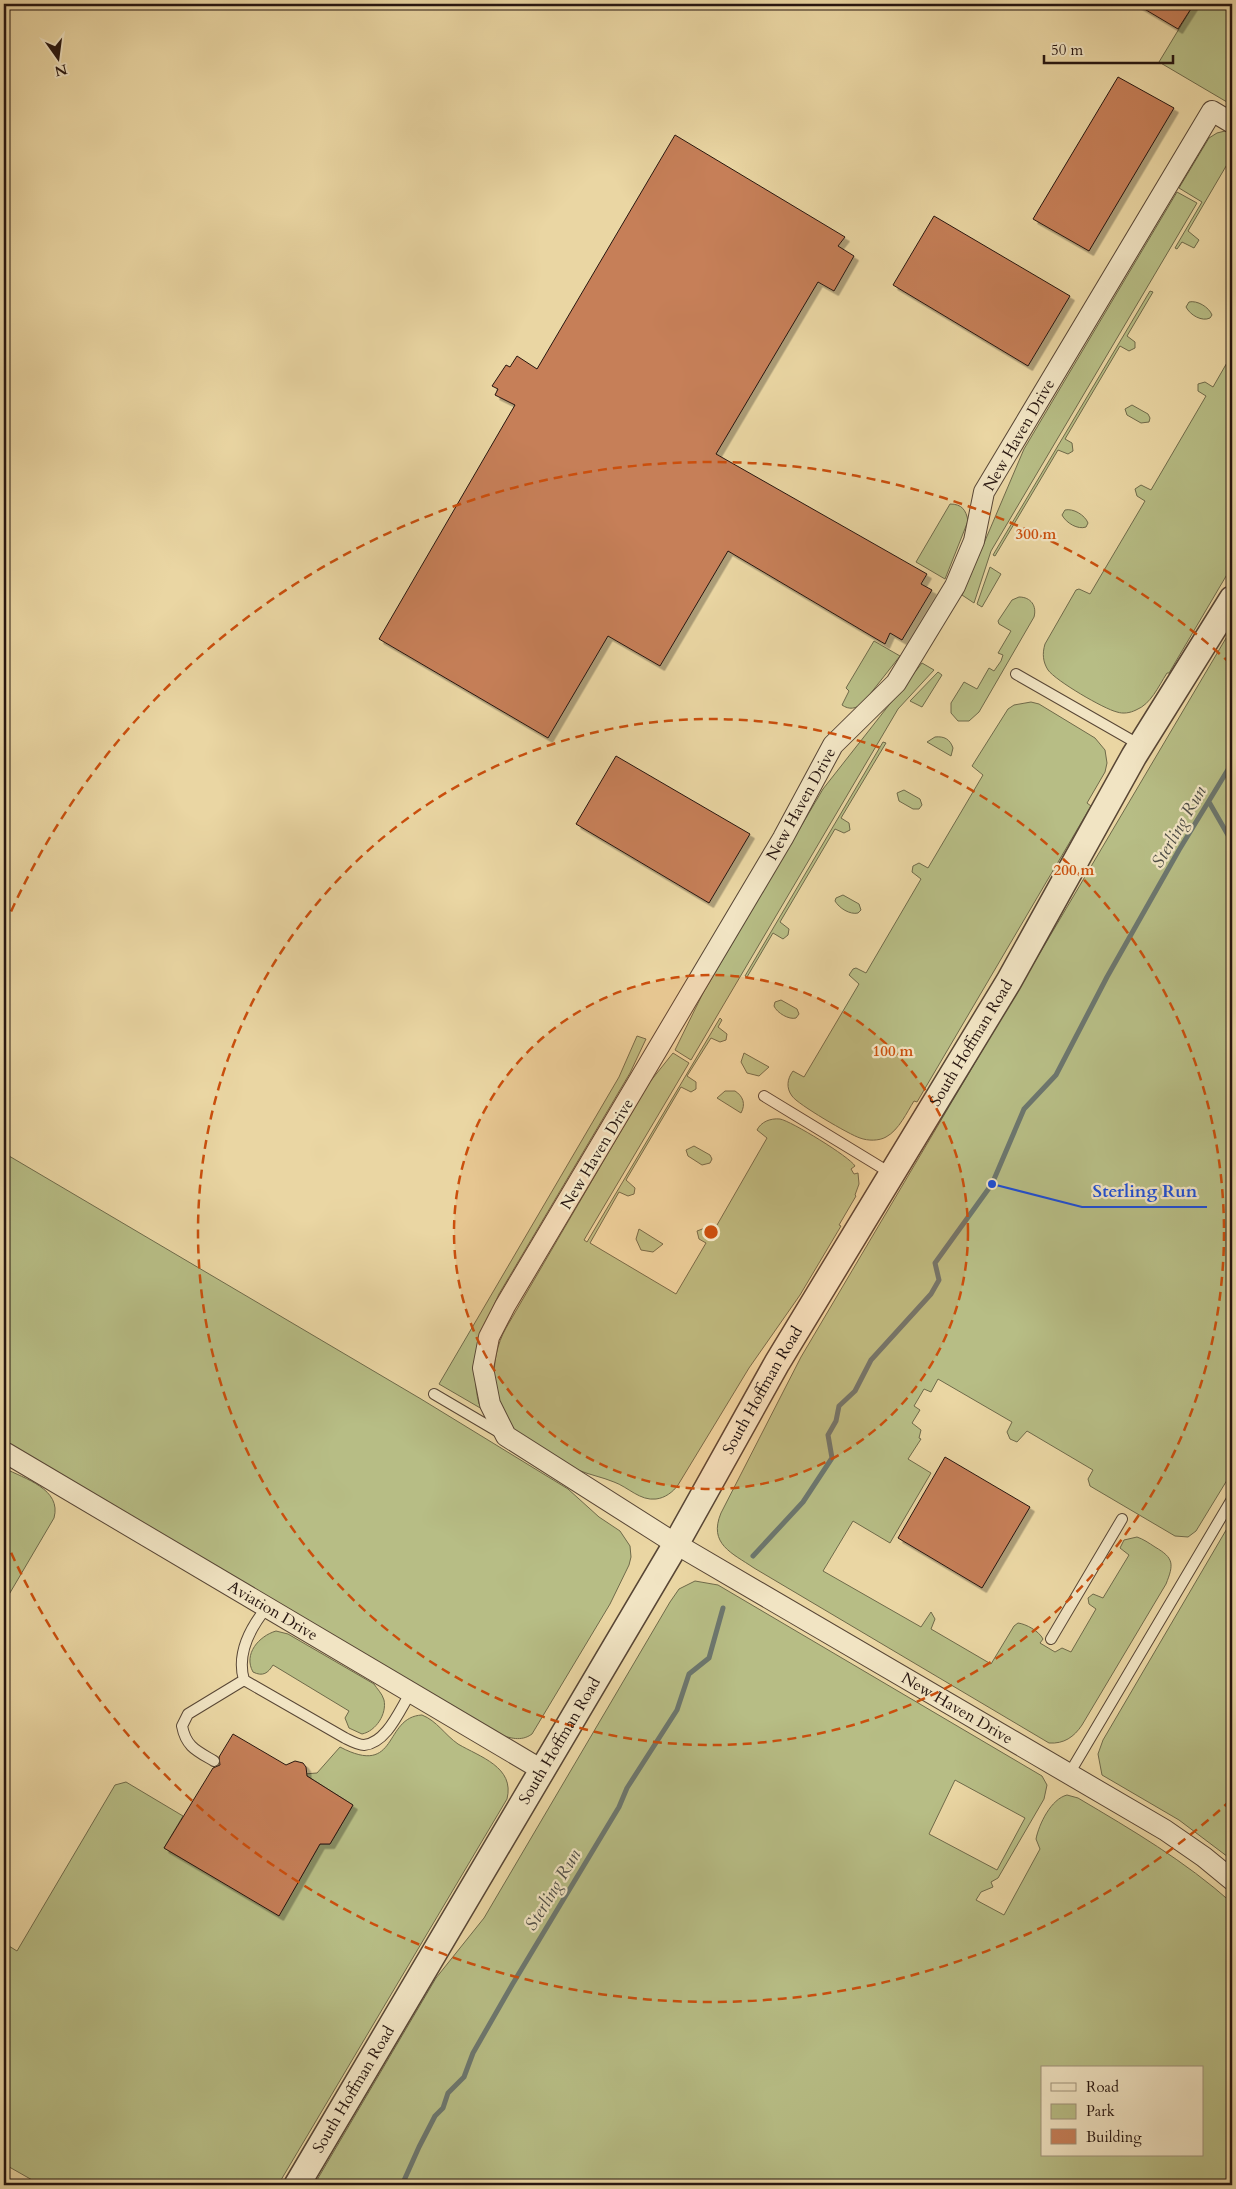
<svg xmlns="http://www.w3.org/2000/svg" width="1236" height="2189" font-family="Cardo,serif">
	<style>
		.green { fill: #b7bd85; stroke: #6f6a4a; fill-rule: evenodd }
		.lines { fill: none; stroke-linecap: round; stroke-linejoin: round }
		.stream { stroke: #6c776f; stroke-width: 5 }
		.building { fill: #c67f59; stroke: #271610; filter: url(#shadow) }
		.service-casing { stroke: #584635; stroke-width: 12 }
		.minor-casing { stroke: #584635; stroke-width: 22 }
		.tertiary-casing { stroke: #584635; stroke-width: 28 }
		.service { stroke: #f1e4c3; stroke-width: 10 }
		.minor { stroke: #f1e4c3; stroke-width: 20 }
		.tertiary { stroke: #f1e4c3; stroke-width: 25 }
		.ring { fill: none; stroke: #cb4f0d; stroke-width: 2.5; stroke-dasharray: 9 6 }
		.labels { text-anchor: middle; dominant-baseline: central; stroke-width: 4.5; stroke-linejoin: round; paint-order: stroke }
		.street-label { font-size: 16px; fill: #271610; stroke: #f1e4c3 }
		.water-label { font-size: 18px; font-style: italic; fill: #4f4e47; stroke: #f1e4c3 }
		.centre { fill: #cb4f0d; stroke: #f1e4c3; stroke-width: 2.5 }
		.ring-label { font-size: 15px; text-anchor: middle; font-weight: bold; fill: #cb4f0d; stroke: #f1e4c3; stroke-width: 4.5; stroke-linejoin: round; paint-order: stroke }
		.leader { fill: none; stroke: #1d4ed8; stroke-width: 2 }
		.callout-dot { fill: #1d4ed8; stroke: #f1e4c3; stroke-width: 2 }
		.callout-label { font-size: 18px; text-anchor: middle; font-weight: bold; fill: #1d4ed8; stroke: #f1e4c3; stroke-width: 4.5; stroke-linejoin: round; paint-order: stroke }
	</style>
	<defs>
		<filter id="shadow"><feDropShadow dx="4.5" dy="4.5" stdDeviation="0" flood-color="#0004"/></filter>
	</defs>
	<rect width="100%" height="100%" fill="#ead6a3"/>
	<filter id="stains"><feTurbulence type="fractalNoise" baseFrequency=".004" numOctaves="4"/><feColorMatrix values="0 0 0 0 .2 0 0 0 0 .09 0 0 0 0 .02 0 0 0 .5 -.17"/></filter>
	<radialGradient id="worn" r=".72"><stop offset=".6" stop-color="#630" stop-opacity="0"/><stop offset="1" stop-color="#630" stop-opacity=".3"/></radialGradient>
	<!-- green -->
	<path class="green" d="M 1194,4 L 1232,4 L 1232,105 L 1159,62 Z
		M 1225,131 L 1232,133 L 1232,156 L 1188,231 L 1199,240 L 1194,248 L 1182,242 L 1177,249 L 1175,248 L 1202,202 L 1179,188 L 1209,138 L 1217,133 Z
		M 1177,192 L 1197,203 L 991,551 L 974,603 L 962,595 L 1024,449 Z
		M 1150,291 L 1153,292 L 1127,336 L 1135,342 L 1135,348 L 1129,351 L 1120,346 L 1065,439 L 1072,443 L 1073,451 L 1068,454 L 1058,450 L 995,556 L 993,555 Z
		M 1189,302 C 1197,300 1209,307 1212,315 L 1210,318 C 1202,322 1190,315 1186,307 Z
		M 1232,354 L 1232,566 L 1169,673 L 1167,673 C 1158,687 1151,704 1136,710 C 1130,713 1123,714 1117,712 C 1104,709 1056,681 1048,670 C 1043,662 1042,654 1045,644 L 1076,590 L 1079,589 L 1090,594 L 1145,501 L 1137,496 L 1135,489 L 1141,485 L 1151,490 L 1206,396 L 1198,391 L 1198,384 L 1205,382 L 1213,387 Z
		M 1132,405 L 1148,414 L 1150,418 L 1149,422 L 1141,423 L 1127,415 L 1125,409 Z
		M 950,504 C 962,504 966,510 968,521 L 945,579 L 916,562 Z
		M 1065,510 C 1073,508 1085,515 1088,523 L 1086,527 C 1078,530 1066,523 1062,515 Z
		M 990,567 L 1001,574 L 982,607 L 977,604 Z
		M 1019,597 C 1031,597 1037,606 1034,617 L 979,712 L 969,721 L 958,721 L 951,713 L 951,703 L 964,682 L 977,689 L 989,668 L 994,671 L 1001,661 L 1003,655 L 998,653 L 1011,631 L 999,624 L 998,621 L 1012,600 Z
		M 1232,628 L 1232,1472 L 1196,1531 L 1188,1537 L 1175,1536 L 1090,1486 L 1088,1479 L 1093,1470 L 1027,1431 L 1017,1442 L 1010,1439 L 1007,1432 L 1012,1422 L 938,1379 L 931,1392 L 924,1389 L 914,1406 L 920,1410 L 912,1423 L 921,1430 L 919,1438 L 921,1439 L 908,1459 L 931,1473 L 890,1543 L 853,1521 L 823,1571 L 921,1627 L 931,1612 L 935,1619 L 931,1629 L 991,1664 L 1014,1626 L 1018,1623 C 1026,1624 1039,1631 1043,1639 L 1040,1643 L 1055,1652 L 1062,1648 L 1071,1652 L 1096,1609 L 1089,1604 L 1088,1598 L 1093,1594 L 1103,1598 L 1129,1555 L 1120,1548 L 1124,1540 L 1137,1537 C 1143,1539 1149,1543 1155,1547 C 1174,1558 1174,1564 1166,1584 L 1082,1725 C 1074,1737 1064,1744 1049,1743 L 754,1568 C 732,1553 708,1544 721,1513 L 801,1357 Z
		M 874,641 L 900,656 L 863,703 C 856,709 849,710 842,705 L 849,691 L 846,688 Z
		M 922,663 L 934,670 L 898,709 L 691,1060 L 675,1050 L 703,993 L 823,789 Z
		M 938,672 L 942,675 L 922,707 L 910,701 Z
		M 1031,702 L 1039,704 L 1095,738 L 1105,750 L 1107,763 L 1105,772 L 1087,803 L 1091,806 L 917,1102 L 914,1101 C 907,1112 899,1130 886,1137 C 879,1141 868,1141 860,1138 C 850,1135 797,1104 792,1096 C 786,1088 787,1079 793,1071 L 804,1077 L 859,984 L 849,975 L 853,969 L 856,968 L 866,973 L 921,879 L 912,872 L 913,866 L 919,863 L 928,868 L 983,775 L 972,766 L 1008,709 L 1014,705 Z
		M 935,737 C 944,736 950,739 953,748 L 951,756 L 927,742 Z
		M 883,742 L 886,743 L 841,818 L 849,823 L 850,830 L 844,833 L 835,829 L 780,922 L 789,929 L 788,935 L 783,939 L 773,933 L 747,977 L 745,976 Z
		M 904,790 L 920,799 L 922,805 L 919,809 L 913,809 L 899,801 L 897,793 Z
		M 843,895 L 859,904 L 861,910 L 858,913 C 850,915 839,908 835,901 L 836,898 Z
		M 781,1000 L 797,1009 L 799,1014 L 796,1018 C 789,1020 777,1013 774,1006 L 775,1002 Z
		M 720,1018 L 722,1020 L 718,1027 L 727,1034 L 726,1040 L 720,1042 L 711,1038 L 687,1076 L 696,1082 L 696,1089 L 691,1092 L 681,1087 L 626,1180 L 635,1188 L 634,1194 L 628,1196 L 619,1192 L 590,1243 L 676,1294 L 706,1243 L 699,1239 L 697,1231 L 705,1228 L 713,1232 L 767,1138 L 757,1130 C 761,1122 770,1118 780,1119 C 791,1121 850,1157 855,1166 L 851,1169 L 854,1174 L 858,1173 L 859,1184 L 855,1195 L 856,1196 L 839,1225 L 841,1226 L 800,1295 L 749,1368 L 678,1485 C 673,1492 665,1498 656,1499 C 640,1501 628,1487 614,1482 C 602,1477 590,1475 578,1470 C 567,1466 558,1458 548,1452 C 539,1446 527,1441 519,1434 C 489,1407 488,1360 506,1328 L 649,1083 L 673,1053 L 689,1063 L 584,1240 L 587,1242 Z
		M 637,1036 L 646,1039 L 630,1073 L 499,1294 C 482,1331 469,1364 479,1404 L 481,1404 L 482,1409 L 439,1384 L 619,1077 Z
		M 744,1053 L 769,1067 L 759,1076 L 747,1073 L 741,1062 Z
		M 725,1091 L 735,1091 C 743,1096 746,1104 741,1113 L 717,1098 Z
		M 694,1146 L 710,1155 L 712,1159 L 710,1163 L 702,1165 L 688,1156 L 686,1150 Z
		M 4,1153 L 421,1399 L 568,1489 L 599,1517 L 620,1531 L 630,1546 L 631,1557 L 629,1565 L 610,1604 L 532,1734 C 521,1742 510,1738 498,1734 L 4,1442 Z
		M 639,1229 L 663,1244 L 653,1252 L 641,1250 L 636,1239 Z
		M 4,1468 C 25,1479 62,1489 54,1518 L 4,1603 Z
		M 1232,1520 L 1232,1860 L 1179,1820 L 1102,1775 L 1098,1754 L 1103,1740 Z
		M 695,1581 L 718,1585 L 1042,1776 L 1047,1785 L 1044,1799 L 998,1878 L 991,1882 L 993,1887 L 981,1892 L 976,1900 L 1004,1915 L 1040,1849 L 1036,1839 C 1039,1824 1051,1799 1067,1795 L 1078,1798 C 1132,1830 1185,1861 1232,1903 L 1232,2185 L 314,2185 L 436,1978 L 484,1918 L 670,1602 L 679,1589 ZM 955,1780 L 1025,1818 L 997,1870 L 929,1834 ZM 1042,2068 L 1202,2068 L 1202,2155 L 1042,2155 Z
		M 276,1631 L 288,1634 L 374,1684 C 377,1689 382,1693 384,1700 C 387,1714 376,1731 362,1734 L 349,1728 L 345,1718 L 349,1711 L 273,1665 C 268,1673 263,1677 253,1672 C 243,1654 259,1636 276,1631 Z
		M 422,1715 C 437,1721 445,1735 458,1744 C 480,1757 515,1767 507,1799 L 278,2185 L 41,2185 L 4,2164 L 4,1943 L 17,1951 L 115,1785 L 126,1782 L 183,1816 L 164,1848 L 279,1915 L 320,1844 L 330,1844 L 353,1805 L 304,1774 L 317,1773 L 340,1747 C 399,1778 383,1717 422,1715 Z"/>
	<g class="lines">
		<!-- stream -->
		<path class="stream" d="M 1209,802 L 1232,842
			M 753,1556 L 803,1502 L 832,1458 L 828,1435 L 836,1421 L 839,1406 L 855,1391 L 871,1360 L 931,1294 L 939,1280 L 935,1263 L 992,1184 L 1024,1109 L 1056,1075 L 1107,977 L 1179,850 L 1232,763
			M 402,2185 L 419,2147 L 435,2116 L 443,2108 L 448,2093 L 464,2077 L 473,2053 L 512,1985 L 619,1807 L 627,1788 L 677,1710 L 689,1674 L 709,1658 L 723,1608"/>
	</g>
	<!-- building -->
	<path class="building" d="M 1136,4 L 1194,4 L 1178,29 Z
		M 1118,77 L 1174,108 L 1089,251 L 1033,219 Z
		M 675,135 L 845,237 L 838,246 L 854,256 L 834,291 L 818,282 L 716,454 L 927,574 L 921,584 L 932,590 L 902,640 L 890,633 L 885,644 L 728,551 L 660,666 L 608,636 L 548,738 L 379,639 L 515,405 L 495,395 L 498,389 L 492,386 L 506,365 L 510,367 L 517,356 L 537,369 Z
		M 934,216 L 1070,296 L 1028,366 L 893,285 Z
		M 616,756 L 750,834 L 709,903 L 576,824 Z
		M 945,1457 L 1030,1507 L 982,1588 L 898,1538 Z
		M 233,1734 L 286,1765 L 295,1761 L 303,1763 L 306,1767 L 307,1776 L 353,1805 L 330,1844 L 320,1844 L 279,1916 L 164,1848 L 213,1768 L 220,1765 L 219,1757 Z"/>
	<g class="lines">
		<defs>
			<path id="service" d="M 1016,674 L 1140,745
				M 764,1096 L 892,1174
				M 434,1394 L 502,1434
				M 1051,1639 L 1122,1519
				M 244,1680 C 236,1653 250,1628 267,1607
				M 214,1761 C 197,1751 186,1747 182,1726 L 188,1714 L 244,1680 L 345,1738 C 351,1741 358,1745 364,1745 C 387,1743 400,1709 411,1692
				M 1069,1774 L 1232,1499"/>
			<g id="minor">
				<path id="s1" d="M 1232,123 L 1212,111 L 984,492 L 974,541 L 955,586 L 896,683 L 833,745 L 783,838 L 505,1306 L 489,1337 L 483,1368 L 490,1404 L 506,1436 L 676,1544 L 1165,1830 L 1204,1857 L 1232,1880"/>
				<path id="s2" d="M 6,1453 L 542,1770"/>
			</g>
			<g id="tertiary">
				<path id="s3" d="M 297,2185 L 676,1544 L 777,1363 L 1009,981 L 1134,756 L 1232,599"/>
			</g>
		</defs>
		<!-- service casing -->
		<use href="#service" class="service-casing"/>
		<!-- minor casing -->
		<use href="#minor" class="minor-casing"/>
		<!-- tertiary casing -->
		<use href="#tertiary" class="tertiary-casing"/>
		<!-- service -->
		<use href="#service" class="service"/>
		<!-- minor -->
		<use href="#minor" class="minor"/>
		<!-- tertiary -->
		<use href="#tertiary" class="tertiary"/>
	</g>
	<!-- distance rings -->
	<circle cx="711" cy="1232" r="257" fill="#cb4f0d" fill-opacity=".12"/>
	<g class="ring">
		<circle cx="711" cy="1232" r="257"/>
		<circle cx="711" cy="1232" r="513"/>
		<path d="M1231 1800A770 770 0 0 1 5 1539M5 925A770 770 0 0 1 1231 664"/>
	</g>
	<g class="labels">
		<!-- street labels -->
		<g class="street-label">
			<text transform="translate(1019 435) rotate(-60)">New Haven Drive</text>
			<text transform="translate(801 804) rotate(-61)">New Haven Drive</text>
			<text stroke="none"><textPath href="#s3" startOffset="1326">South Hoffman Road</textPath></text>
			<text transform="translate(597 1154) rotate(-59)">New Haven Drive</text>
			<text stroke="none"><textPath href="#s3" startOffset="921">South Hoffman Road</textPath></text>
			<text stroke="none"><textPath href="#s2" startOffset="310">Aviation Drive</textPath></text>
			<text stroke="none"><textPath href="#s1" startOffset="2084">New Haven Drive</textPath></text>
			<text stroke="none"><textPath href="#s3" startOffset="516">South Hoffman Road</textPath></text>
			<text stroke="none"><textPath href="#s3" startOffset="111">South Hoffman Road</textPath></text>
		</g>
		<!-- water labels -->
		<g class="water-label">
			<text transform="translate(1179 827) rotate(-60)">Sterling Run</text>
			<text transform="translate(553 1890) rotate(-59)">Sterling Run</text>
		</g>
	</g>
	<circle cx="711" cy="1232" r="8" class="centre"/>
	<g class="ring-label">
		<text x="1036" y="539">300 m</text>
		<text x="1074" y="875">200 m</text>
		<text x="893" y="1056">100 m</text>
	</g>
	<!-- callouts -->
	<path class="leader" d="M992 1184L1082 1207H1207"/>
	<circle class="callout-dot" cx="992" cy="1184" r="5"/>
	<g class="callout-label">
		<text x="1145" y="1197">Sterling Run</text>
	</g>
	<!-- margin -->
	<rect width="1236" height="2189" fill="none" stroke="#ead6a3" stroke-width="20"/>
	<rect x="5" y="5" width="1226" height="2179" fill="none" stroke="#271610" stroke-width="2.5"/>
	<rect x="10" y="10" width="1216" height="2169" fill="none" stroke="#271610"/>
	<!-- legend -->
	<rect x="1041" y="2066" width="162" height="90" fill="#f1e4c3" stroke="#a0927b"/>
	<rect x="1051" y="2083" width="25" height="8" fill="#f1e4c3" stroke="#a0927b"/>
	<text x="1086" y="2092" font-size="15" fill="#271610">Road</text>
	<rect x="1051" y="2104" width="25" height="15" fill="#b7bd85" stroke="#a0927b"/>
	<text x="1086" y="2116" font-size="15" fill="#271610">Park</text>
	<rect x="1051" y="2129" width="25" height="15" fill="#c67f59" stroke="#a0927b"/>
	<text x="1086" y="2142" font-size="15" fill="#271610">Building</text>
	<!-- north arrow -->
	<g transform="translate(58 58) rotate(166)" stroke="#f1e4c3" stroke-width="4" paint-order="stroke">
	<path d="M0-4L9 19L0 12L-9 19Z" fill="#271610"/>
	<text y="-8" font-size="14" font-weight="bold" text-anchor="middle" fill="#271610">N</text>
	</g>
	<!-- scale -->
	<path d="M1044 55v8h129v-8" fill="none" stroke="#271610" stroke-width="2.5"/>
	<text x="1051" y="55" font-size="15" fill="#271610" stroke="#f1e4c3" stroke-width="4" paint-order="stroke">50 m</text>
	<rect width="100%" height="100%" filter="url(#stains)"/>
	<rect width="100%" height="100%" fill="url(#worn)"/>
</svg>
